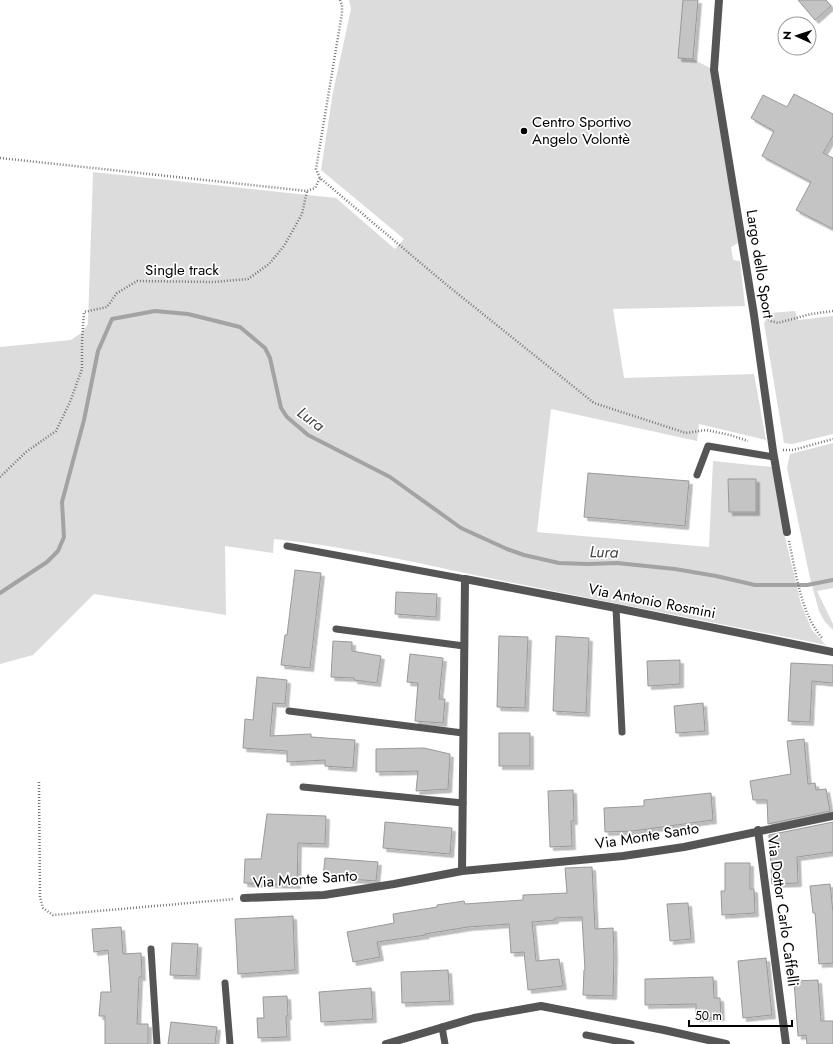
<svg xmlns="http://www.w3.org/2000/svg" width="833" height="1044" font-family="Jost,sans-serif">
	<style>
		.green { fill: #dcdcdc }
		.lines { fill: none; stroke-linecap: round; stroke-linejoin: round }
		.stream { stroke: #a3a3a3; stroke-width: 4 }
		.building { fill: #c4c4c4; stroke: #999; filter: url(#shadow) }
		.path { stroke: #777; stroke-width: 2.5; stroke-dasharray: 1 2; stroke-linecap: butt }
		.service { stroke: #555; stroke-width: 7 }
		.minor { stroke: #555; stroke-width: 8 }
		.poi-dot { fill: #000; stroke: #fff; stroke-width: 1.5 }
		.labels { text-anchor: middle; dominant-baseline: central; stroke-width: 3.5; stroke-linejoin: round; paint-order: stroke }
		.poi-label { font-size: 15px; fill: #000; stroke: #fff; text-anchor: start }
		.street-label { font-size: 15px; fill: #000; stroke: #fff }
		.water-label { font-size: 16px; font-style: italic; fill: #444; stroke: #fff }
	</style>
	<defs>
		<filter id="shadow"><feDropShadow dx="3.5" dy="3.5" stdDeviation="0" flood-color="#0004"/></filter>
	</defs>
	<rect width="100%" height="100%" fill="#fff"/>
	<!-- green -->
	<path class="green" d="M 349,0 L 698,0 L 693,59 L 712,69 L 738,243 L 731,247 L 733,260 L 740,261 L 745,306 L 613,309 L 624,378 L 754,374 L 766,440 L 699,424 L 697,441 L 551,409 L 537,532 L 709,547 L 713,461 L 772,467 L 785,537 L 801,604 L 812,630 L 826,645 C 720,624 614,603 509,582 C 430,566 353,547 274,539 L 273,553 L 225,546 L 226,615 L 94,594 L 33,655 L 0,664 L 0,347 L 71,340 L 81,333 L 88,324 L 93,172 L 336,198 L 395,249 L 404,239 L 321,170 L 333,92 L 351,9 Z
		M 795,311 L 798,320 L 833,316 L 833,434 L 792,444 L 784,443 L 764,323 L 770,313 Z
		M 833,443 L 833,588 L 817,591 L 833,624 L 833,630 L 825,622 L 819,611 L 810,578 L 787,468 L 790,454 Z"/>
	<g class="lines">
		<!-- stream -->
		<path class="stream" d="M 0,593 L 47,562 L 58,551 L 64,537 L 62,502 L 84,420 L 98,351 L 112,319 L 155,311 L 188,314 L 240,327 L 265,348 L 270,358 L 281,408 L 287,417 L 308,435 L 390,477 L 461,528 L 507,549 L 524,555 L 559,563 L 588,564 L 617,563 L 675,569 L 716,576 L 755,585 L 807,585 L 833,580"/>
	</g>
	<!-- building -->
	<path class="building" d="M 683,0 L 698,0 L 693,59 L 678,58 Z
		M 798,0 L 826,0 L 831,6 L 815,20 Z
		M 794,94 L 833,114 L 833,136 L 823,153 L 833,158 L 833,229 L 796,210 L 811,182 L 762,156 L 774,131 L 751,118 L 763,95 L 787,107 Z
		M 588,473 L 689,481 L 685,526 L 584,517 Z
		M 728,479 L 756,479 L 756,512 L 729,512 Z
		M 295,570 L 321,573 L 310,668 L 281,665 L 285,635 L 287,635 Z
		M 396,592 L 437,594 L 436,617 L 395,614 Z
		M 499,636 L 528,637 L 525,708 L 497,707 Z
		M 556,636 L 589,638 L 586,713 L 553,711 Z
		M 333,641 L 352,642 L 352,651 L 381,656 L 377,683 L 354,680 L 354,678 L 331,677 Z
		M 410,654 L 443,658 L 439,699 L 445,699 L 443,723 L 415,721 L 418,683 L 407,682 Z
		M 680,660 L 680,684 L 648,686 L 647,661 Z
		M 791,663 L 833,665 L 833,683 L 812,681 L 810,722 L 788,721 Z
		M 257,677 L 287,680 L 285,704 L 273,703 L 270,736 L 311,734 L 311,737 L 355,740 L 353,768 L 325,766 L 325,760 L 287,762 L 287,751 L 243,748 L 245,719 L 253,720 Z
		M 703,703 L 705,731 L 676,733 L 674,706 Z
		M 499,733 L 530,733 L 530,766 L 499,766 Z
		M 804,739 L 808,784 L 815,783 L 816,790 L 826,789 L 830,811 L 768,824 L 767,800 L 753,800 L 750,781 L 791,774 L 787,741 Z
		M 424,748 L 450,754 L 448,789 L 416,791 L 418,771 L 376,772 L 376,749 Z
		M 573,790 L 574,821 L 571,821 L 572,846 L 550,847 L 548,791 Z
		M 711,793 L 713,820 L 633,831 L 605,832 L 604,808 L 644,806 L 644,800 Z
		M 267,814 L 326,816 L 325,844 L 298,843 L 297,885 L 244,883 L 245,859 L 261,859 Z
		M 385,822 L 452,828 L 450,854 L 383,848 Z
		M 833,822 L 833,852 L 797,857 L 798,883 L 772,884 L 769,835 Z
		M 325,858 L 378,862 L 376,881 L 323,877 Z
		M 725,863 L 750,863 L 750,889 L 754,889 L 755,913 L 722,915 L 721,891 L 725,891 Z
		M 592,867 L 595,929 L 613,928 L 614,955 L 613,996 L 583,995 L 584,970 L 585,970 L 582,917 L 555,918 L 555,920 L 532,922 L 536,961 L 559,959 L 563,986 L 528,990 L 524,952 L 511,953 L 509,924 L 468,927 L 425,934 L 426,935 L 377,942 L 380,957 L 353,962 L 347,932 L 394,923 L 393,914 L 437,907 L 437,905 L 464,901 L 465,904 L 523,900 L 523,895 L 567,893 L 565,868 Z
		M 830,884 L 833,912 L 833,963 L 819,964 L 815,913 L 813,913 L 810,886 Z
		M 688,903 L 691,939 L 670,941 L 667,904 Z
		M 293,916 L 295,970 L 238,974 L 235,919 Z
		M 121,927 L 123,954 L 141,953 L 142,977 L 139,977 L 137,1024 L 148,1024 L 148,1044 L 105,1044 L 105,1016 L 99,1016 L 101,992 L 111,992 L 108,950 L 94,952 L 92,929 Z
		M 172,943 L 198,944 L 196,976 L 170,975 Z
		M 766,958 L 772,1015 L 743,1018 L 738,961 Z
		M 448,970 L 450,1001 L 402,1003 L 401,972 Z
		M 713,977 L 714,998 L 720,998 L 721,1017 L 696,1018 L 696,1004 L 645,1005 L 645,979 Z
		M 818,980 L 821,1021 L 833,1021 L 833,1044 L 807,1044 L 806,1035 L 798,1036 L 794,981 Z
		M 371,988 L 373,1019 L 321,1022 L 319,992 Z
		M 287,996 L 288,1016 L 286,1016 L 287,1037 L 258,1038 L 257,1018 L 264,1018 L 263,997 Z
		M 171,1022 L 217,1027 L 215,1044 L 168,1044 Z"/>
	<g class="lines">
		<!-- path -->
		<path class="path" d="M 340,0 L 342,5 L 342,13 L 316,169 L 320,178 L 448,286 L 594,403 L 686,433 L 706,430 L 730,435 L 748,441
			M 0,158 L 307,191 L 315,188 L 320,178
			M 764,315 L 771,321 L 778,323 L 811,314 L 833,311
			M 783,450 L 793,450 L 833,439
			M 0,477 L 26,452 L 56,431 L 70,402 L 82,369 L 82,342 L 84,312 L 107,307 L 117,293 L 137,281 L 214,282 L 248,279 L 269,264 L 284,246 L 302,214 L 307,191
			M 789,541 C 796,573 801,615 823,639
			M 39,782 L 40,897 L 43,908 L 53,915 L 234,899"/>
		<!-- service -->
		<path class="service" d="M 697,475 L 708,446 L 774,457
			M 287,546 L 465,579
			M 616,608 L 622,732
			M 336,629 L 464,646
			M 289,711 L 463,733
			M 303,787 L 463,803
			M 151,949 L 157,1044
			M 225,983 L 230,1044
			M 442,1027 L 445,1044
			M 586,1035 L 631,1044"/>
		<!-- minor -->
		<path class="minor" d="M 719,0 L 714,70 L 754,315 L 773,451 L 787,532
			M 758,830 L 786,1044
			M 462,871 L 465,579 L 616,608 L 833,652
			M 244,898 L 324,895 L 394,884 L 462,871 L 623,856 L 684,847 L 833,816
			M 386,1044 L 474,1018 L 541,1006 L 664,1030 L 726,1044"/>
	</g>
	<!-- markers -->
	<circle class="poi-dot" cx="524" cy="131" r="4"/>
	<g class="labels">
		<!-- poi labels -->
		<g class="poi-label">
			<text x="532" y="122">Centro Sportivo<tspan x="532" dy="17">Angelo Volontè</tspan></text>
		</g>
		<!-- street labels -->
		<g class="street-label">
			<text transform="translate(760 264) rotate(81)">Largo dello Sport</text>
			<text x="182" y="270">Single track</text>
			<text transform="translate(652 601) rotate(11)">Via Antonio Rosmini</text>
			<text transform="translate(647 836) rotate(-9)">Via Monte Santo</text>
			<text transform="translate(305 879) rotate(-4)">Via Monte Santo</text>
			<text transform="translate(783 911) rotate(82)">Via Dottor Carlo Caffelli</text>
		</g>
		<!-- water labels -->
		<g class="water-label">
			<text transform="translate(311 419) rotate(37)">Lura</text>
			<text transform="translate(604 552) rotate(1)">Lura</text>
		</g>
	</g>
	<!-- north arrow -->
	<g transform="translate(797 36) rotate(273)"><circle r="19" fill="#ffffff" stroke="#999999"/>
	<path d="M0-3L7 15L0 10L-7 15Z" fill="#000000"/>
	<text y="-6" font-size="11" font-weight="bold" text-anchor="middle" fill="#000000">N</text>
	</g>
	<!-- scale -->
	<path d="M689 1020v6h103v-6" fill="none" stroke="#000000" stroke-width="2"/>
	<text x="695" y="1020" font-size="12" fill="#000000" stroke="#ffffff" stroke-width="3" paint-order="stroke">50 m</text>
</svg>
